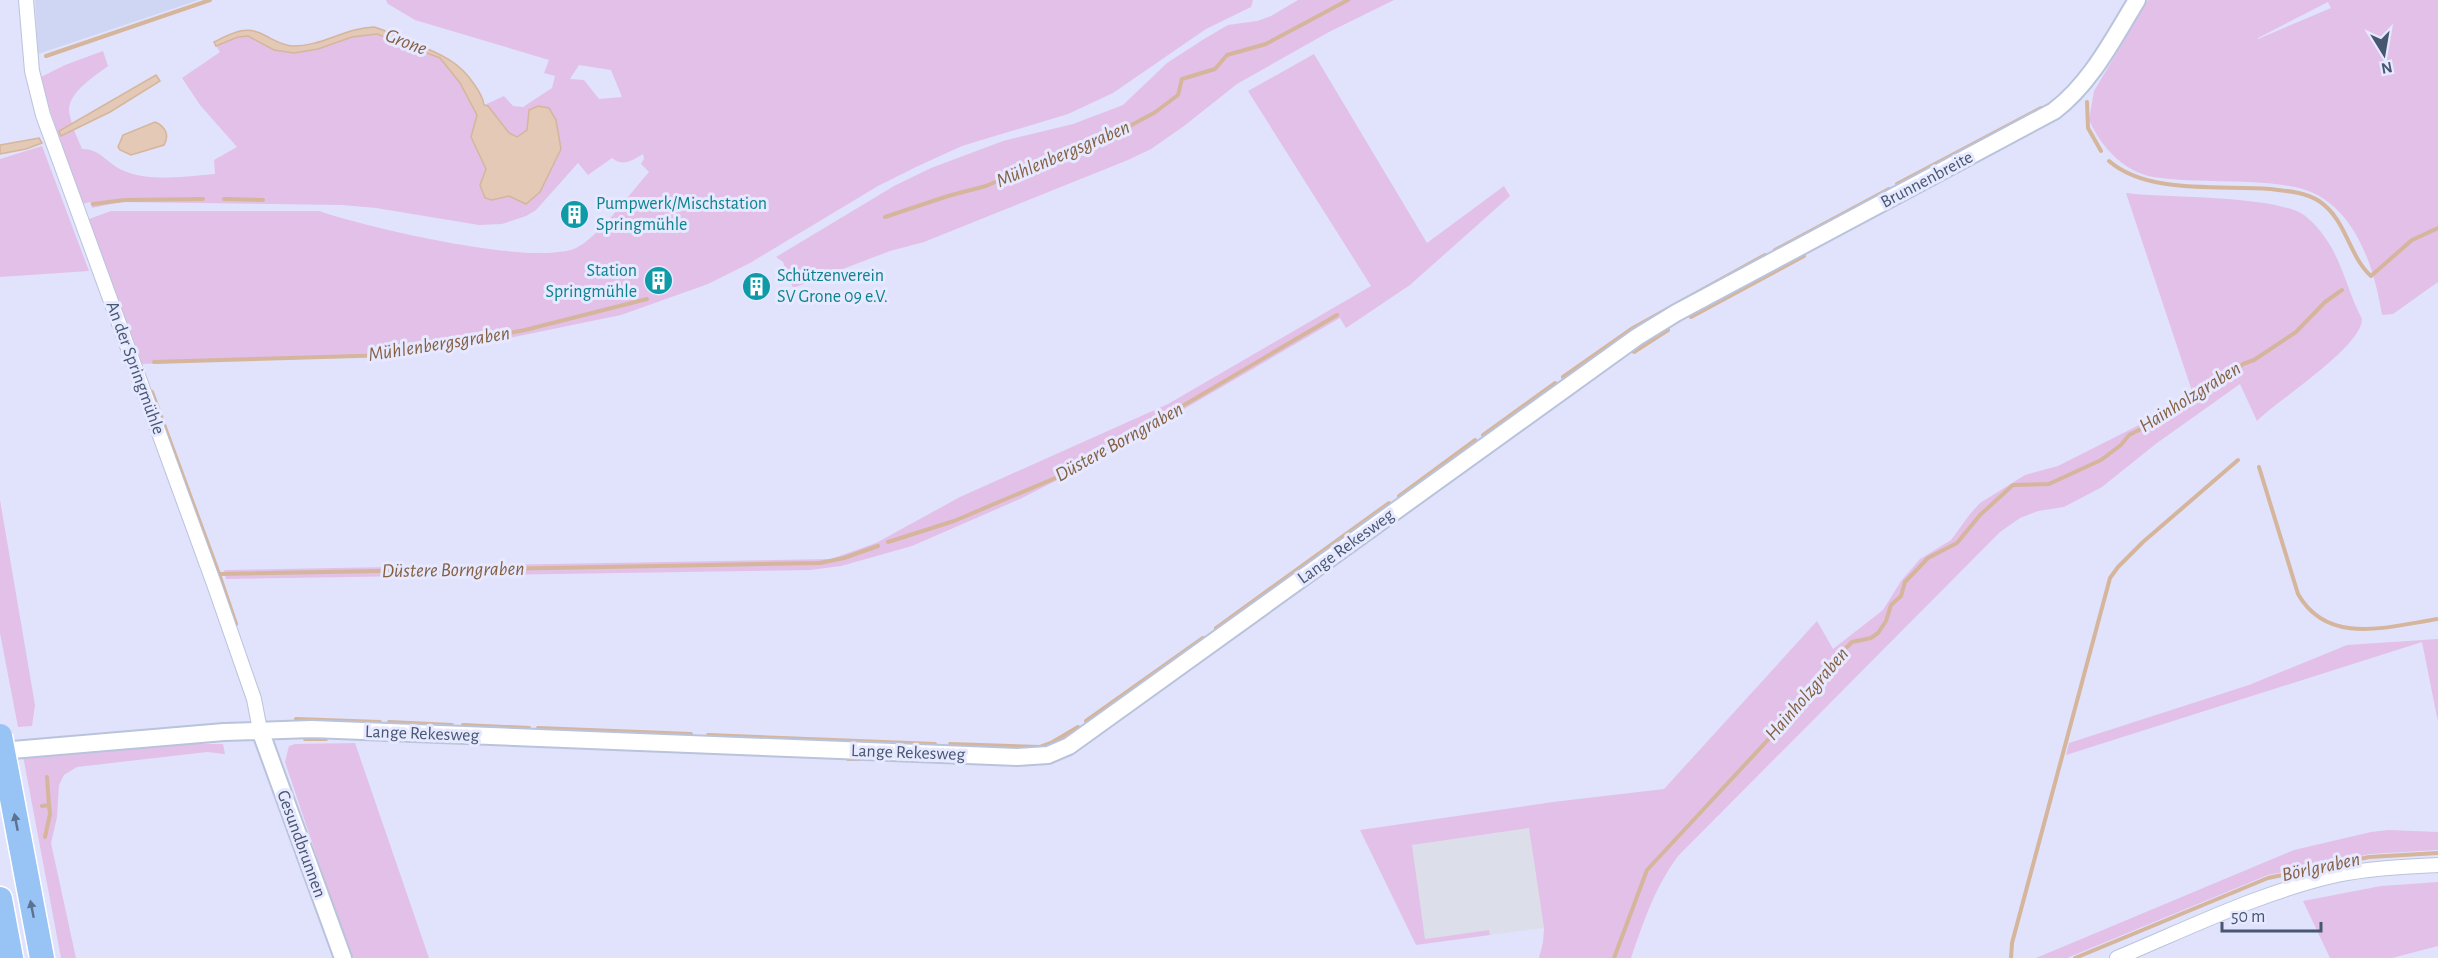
<svg xmlns="http://www.w3.org/2000/svg" width="2438" height="958" font-family="'Alegreya Sans',sans-serif">
	<style>
		.residential { fill: #cfd6f3 }
		.industrial { fill: #dcdfea }
		.green { fill: #e3c0e8; fill-rule: evenodd }
		.water { fill: #e4c9b6; stroke: #d5b59c; stroke-width: 1.5 }
		.lines { fill: none; stroke-linecap: round; stroke-linejoin: round }
		.stream { stroke: #d5b59c; stroke-width: 4 }
		.minor-casing { stroke: #bac3dc; stroke-width: 16 }
		.tertiary-casing { stroke: #bac3dc; stroke-width: 20 }
		.motorway-casing { stroke: #fff; stroke-width: 27 }
		.minor { stroke: #fff; stroke-width: 14 }
		.tertiary { stroke: #fff; stroke-width: 16 }
		.motorway { stroke: #98c3f5; stroke-width: 24 }
		.motorway-bridge-casing { stroke: #fff; stroke-width: 27; stroke-linecap: butt }
		.motorway-bridge { stroke: #98c3f5; stroke-width: 24 }
		.oneway { fill: #5c7292 }
		.labels { text-anchor: middle; dominant-baseline: central; stroke-width: 6; stroke-linejoin: round; paint-order: stroke }
		.street-label { font-size: 18px; fill: #485771; stroke: #e6e9ff }
		.culture-label { font-size: 18px; fill: #0d838f; stroke: #e6e9ff; text-anchor: start }
		.water-label { font-size: 20px; font-style: italic; fill: #856043; stroke: #e6e9ff }
	</style>
	<rect width="100%" height="100%" fill="#e0e3fb"/>
	<!-- residential -->
	<path class="residential" d="M 35,0 L 199,0 L 38,54 Z"/>
	<!-- industrial -->
	<path class="industrial" d="M 1530,828 L 1544,928 L 1490,935 L 1488,930 L 1425,939 L 1412,845 Z"/>
	<!-- green -->
	<path class="green" d="M 386,0 L 1253,0 L 1251,7 L 1206,29 L 1113,93 L 1068,114 L 962,146 L 916,167 L 878,186 L 750,263 L 708,284 L 621,315 L 500,340 L 392,355 L 141,364 L 89,219 L 111,211 L 319,211 C 365,227 534,267 576,248 C 599,237 631,192 649,172 L 641,164 L 644,159 L 643,154 C 631,161 623,167 612,158 L 588,175 L 578,163 L 536,210 L 526,216 L 502,224 L 479,225 L 376,208 L 342,205 L 120,202 L 92,208 L 90,202 L 82,204 L 39,78 L 65,65 L 103,51 L 108,66 C 95,76 69,92 69,110 C 69,114 71,120 72,124 L 60,131 L 61,136 L 74,130 L 82,149 C 101,149 105,162 122,170 C 150,183 186,176 215,174 L 214,160 L 237,147 L 200,105 L 182,78 L 220,52 L 216,46 L 238,37 L 248,36 L 274,50 L 294,53 L 318,49 L 352,37 L 377,34 L 440,58 L 460,83 L 477,114 L 480,107 L 504,96 L 513,106 L 523,107 L 552,88 L 555,76 L 544,73 L 549,60 L 415,20 L 388,4 ZM 579,65 L 611,70 L 622,97 L 599,99 L 584,80 L 570,79 Z
		M 1298,0 L 1394,0 L 1329,32 L 1237,84 L 1184,126 L 1151,149 L 1128,160 L 924,242 L 890,251 L 793,288 L 783,262 L 776,257 L 894,186 L 931,168 L 1003,141 L 1073,124 L 1123,105 L 1167,63 L 1204,39 L 1228,25 L 1257,21 L 1271,16 Z
		M 2148,0 L 2438,0 L 2438,282 L 2393,314 L 2382,315 C 2374,265 2353,199 2295,187 C 2249,178 2200,184 2153,177 C 2123,171 2102,148 2089,120 L 2094,91 ZM 2328,2 L 2331,8 L 2258,39 L 2258,38 Z
		M 1314,54 L 1427,243 L 1504,186 L 1510,196 L 1410,285 L 1346,328 L 1340,318 L 1093,462 L 1020,499 L 912,546 L 841,566 L 810,570 L 226,579 L 224,570 L 831,559 L 876,543 L 960,497 L 1168,404 L 1371,286 L 1248,91 Z
		M 42,146 L 89,271 L 0,277 L 0,159 Z
		M 2126,193 C 2167,198 2273,195 2304,215 C 2312,221 2321,231 2326,239 C 2343,263 2348,293 2362,319 C 2362,347 2279,399 2257,421 L 2240,384 L 2157,443 L 2102,487 L 2064,507 L 2038,511 L 2020,518 L 2000,532 L 1678,856 C 1654,889 1644,921 1631,958 L 1539,958 L 1543,942 L 1544,928 L 1529,828 L 1412,845 L 1425,939 L 1489,930 L 1490,935 L 1416,945 L 1360,830 L 1553,802 L 1664,789 L 1817,621 L 1833,649 L 1883,610 L 1901,581 L 1920,559 L 1951,540 L 1970,514 L 1980,503 L 2025,475 L 2058,466 L 2149,420 L 2192,391 Z
		M 0,500 L 35,705 L 32,726 L 18,727 L 0,633 Z
		M 2438,639 L 2438,722 L 2422,642 L 2066,755 L 2069,743 L 2249,685 L 2347,645 Z
		M 355,743 L 429,958 L 351,958 L 285,762 L 289,746 L 295,744 Z
		M 178,744 L 223,744 L 225,754 L 207,752 L 77,767 L 64,775 L 59,785 L 57,817 L 51,843 L 76,958 L 61,958 L 23,756 Z
		M 2389,830 L 2438,832 L 2438,850 L 2370,854 L 2268,875 L 2067,958 L 2036,958 L 2294,850 L 2371,832 Z
		M 2438,882 L 2438,946 L 2392,958 L 2330,958 L 2303,901 L 2381,886 Z"/>
	<!-- water -->
	<path class="water" d="M 374,27 C 385,30 394,35 404,39 C 432,51 457,58 474,84 C 479,91 483,97 484,105 L 488,106 L 509,133 L 517,137 L 527,130 L 529,110 L 538,106 L 549,108 L 556,120 L 561,149 L 540,192 L 526,204 L 509,196 L 492,200 L 485,198 L 480,185 L 486,169 L 471,137 L 477,115 L 460,83 L 440,58 L 377,34 L 352,37 L 318,49 L 294,53 L 274,50 L 248,36 L 238,37 L 216,46 L 214,42 C 232,33 247,24 266,36 C 274,40 282,45 292,46 C 320,47 345,28 374,27 Z
		M 156,75 L 160,81 L 110,112 L 61,136 L 59,131 Z
		M 155,122 C 165,126 170,135 164,145 L 131,155 L 120,150 L 118,147 L 123,135 Z
		M 39,138 L 42,143 L 26,149 L 0,154 L 0,145 Z"/>
	<g class="lines">
		<!-- stream -->
		<path class="stream" d="M 46,56 L 210,0
			M 2087,102 L 2088,128 L 2101,151
			M 2109,161 C 2148,195 2221,185 2270,189 C 2287,191 2305,192 2319,201 C 2347,220 2348,255 2371,276 L 2412,240 L 2438,228
			M 1897,184 L 2041,108
			M 224,199 L 263,200
			M 93,204 L 125,200 L 203,199
			M 885,217 L 948,196 L 986,186 L 1071,150 L 1092,146 L 1154,113 L 1178,95 L 1182,79 L 1215,69 L 1227,55 L 1266,44 L 1348,0
			M 1775,250 L 1889,189
			M 1691,317 L 1804,256
			M 1634,352 L 1668,330
			M 154,362 L 392,355 L 525,330 L 647,299
			M 1563,377 L 1633,328 L 1765,255
			M 152,392 L 219,574 L 820,563 L 844,558 L 878,546
			M 1483,435 L 1555,383
			M 2259,467 L 2298,594 C 2328,647 2390,626 2438,619
			M 1399,496 L 1475,440
			M 888,542 L 954,521 L 1072,471 L 1337,315
			M 219,574 L 236,624
			M 1216,628 L 1389,503
			M 296,719 L 380,722
			M 1086,721 L 1203,638
			M 389,722 L 452,725
			M 463,725 L 529,728
			M 538,728 L 691,734
			M 708,735 L 935,744
			M 305,739 L 326,739
			M 950,744 L 1040,747 L 1051,743 L 1078,727
			M 848,759 L 860,759
			M 959,763 L 963,764
			M 42,806 L 49,805 L 47,777
			M 45,837 L 50,814 L 49,805
			M 1614,958 L 1647,870 L 1818,686 L 1841,653 L 1852,642 L 1871,638 L 1878,633 L 1886,621 L 1891,605 L 1901,596 L 1905,582 L 1928,558 L 1957,543 L 1980,515 L 2013,485 L 2049,484 L 2101,460 L 2121,445 L 2129,435 L 2163,418 L 2181,401 L 2234,372 L 2243,364 L 2254,360 L 2296,332 L 2325,302 L 2342,290
			M 2011,958 L 2012,943 L 2110,578 L 2118,567 L 2143,542 L 2238,460
			M 2075,958 L 2268,878 L 2369,857 L 2438,853"/>
		<defs>
			<path id="minor" d="M 26,0 L 32,71 L 43,115 L 214,584 L 254,699 L 260,730
				M 2117,958 C 2189,928 2261,892 2337,875 C 2370,868 2404,867 2438,865"/>
			<path id="tertiary" d="M 260,730 L 343,958
				M 0,751 L 224,732 L 312,729 L 1017,757 L 1048,755 L 1069,746 L 1637,337 L 1676,313 L 2054,111 C 2091,83 2113,39 2137,0"/>
			<path id="motorway" d="M 9,783 L 42,958
				M 0,899 L 11,958"/>
		</defs>
		<!-- minor casing -->
		<use href="#minor" class="minor-casing"/>
		<!-- tertiary casing -->
		<use href="#tertiary" class="tertiary-casing"/>
		<!-- motorway casing -->
		<use href="#motorway" class="motorway-casing"/>
		<!-- minor -->
		<use href="#minor" class="minor"/>
		<!-- tertiary -->
		<use href="#tertiary" class="tertiary"/>
		<!-- motorway -->
		<use href="#motorway" class="motorway"/>
		<defs>
			<path id="motorway-bridge" d="M 0,736 L 9,783"/>
		</defs>
		<!-- motorway-bridge casing -->
		<use href="#motorway-bridge" class="motorway-bridge-casing"/>
		<!-- motorway-bridge -->
		<use href="#motorway-bridge" class="motorway-bridge"/>
	</g>
	<!-- one-way arrows -->
	<defs><path id="oneway-solid" d="M-6-.8H1V-3.2L6.5 0L1 3.2V.8H-6Z" transform="scale(1.5)"/></defs>
	<g class="oneway">
		<use href="#oneway-solid" transform="translate(16 822) rotate(-101)"/>
		<use href="#oneway-solid" transform="translate(32 909) rotate(-101)"/>
	</g>
	<!-- icons -->
	<defs>
		<symbol id="building-disc" viewBox="-11 -11 22 22"><circle r="9.5" fill="#0f9aa8" stroke="#e6e9ff"/><path d="M-4-6H4V6H1V3H-1V6H-4ZM-2.5-4.3h1.7v1.8h-1.7ZM.8-4.3h1.7v1.8H.8ZM-2.5-1h1.7V.8h-1.7ZM.8-1h1.7V.8H.8Z" fill="#fff"/></symbol>
	</defs>
	<g fill-rule="evenodd">
		<use href="#building-disc" x="558" y="198" width="33" height="33"/>
		<use href="#building-disc" x="642" y="264" width="33" height="33"/>
		<use href="#building-disc" x="740" y="270" width="33" height="33"/>
	</g>
	<g class="labels">
		<!-- street labels -->
		<g class="street-label">
			<text transform="translate(1927 180) rotate(-28)">Brunnenbreite</text>
			<text transform="translate(135 368) rotate(70)">An der Springmühle</text>
			<text transform="translate(1346 547) rotate(-36)">Lange Rekesweg</text>
			<text transform="translate(422 734) rotate(2)">Lange Rekesweg</text>
			<text transform="translate(908 753) rotate(2)">Lange Rekesweg</text>
			<text transform="translate(301 844) rotate(70)">Gesundbrunnen</text>
		</g>
		<!-- culture labels -->
		<g class="culture-label">
			<text x="596" y="204">Pumpwerk/Mischstation<tspan x="596" dy="21">Springmühle</tspan></text>
			<text x="637" y="271" text-anchor="end">Station<tspan x="637" dy="21">Springmühle</tspan></text>
			<text x="777" y="276">Schützenverein<tspan x="777" dy="21">SV Grone 09 e.V.</tspan></text>
		</g>
		<!-- water labels -->
		<g class="water-label">
			<text transform="translate(406 42) rotate(21)">Grone</text>
			<text transform="translate(1063 154) rotate(-23)">Mühlenbergsgraben</text>
			<text transform="translate(439 344) rotate(-9)">Mühlenbergsgraben</text>
			<text transform="translate(2190 397) rotate(-32)">Hainholzgraben</text>
			<text transform="translate(1119 442) rotate(-29)">Düstere Borngraben</text>
			<text transform="translate(453 570) rotate(-1)">Düstere Borngraben</text>
			<text transform="translate(1807 694) rotate(-49)">Hainholzgraben</text>
			<text transform="translate(2321 867) rotate(-12)">Börlgraben</text>
		</g>
	</g>
	<!-- north arrow -->
	<g transform="translate(2384 54) rotate(169)" stroke="#e6e9ff" stroke-width="4.5" paint-order="stroke">
	<path d="M0-4.5L10 22L0 15L-10 22Z" fill="#485771"/>
	<text y="-9" font-size="16" font-weight="bold" text-anchor="middle" fill="#485771">N</text>
	</g>
	<!-- scale -->
	<path d="M2222 922v9h99v-9" fill="none" stroke="#485771" stroke-width="3"/>
	<text x="2231" y="922" font-size="18" fill="#485771" stroke="#e6e9ff" stroke-width="4.5" paint-order="stroke">50 m</text>
</svg>
